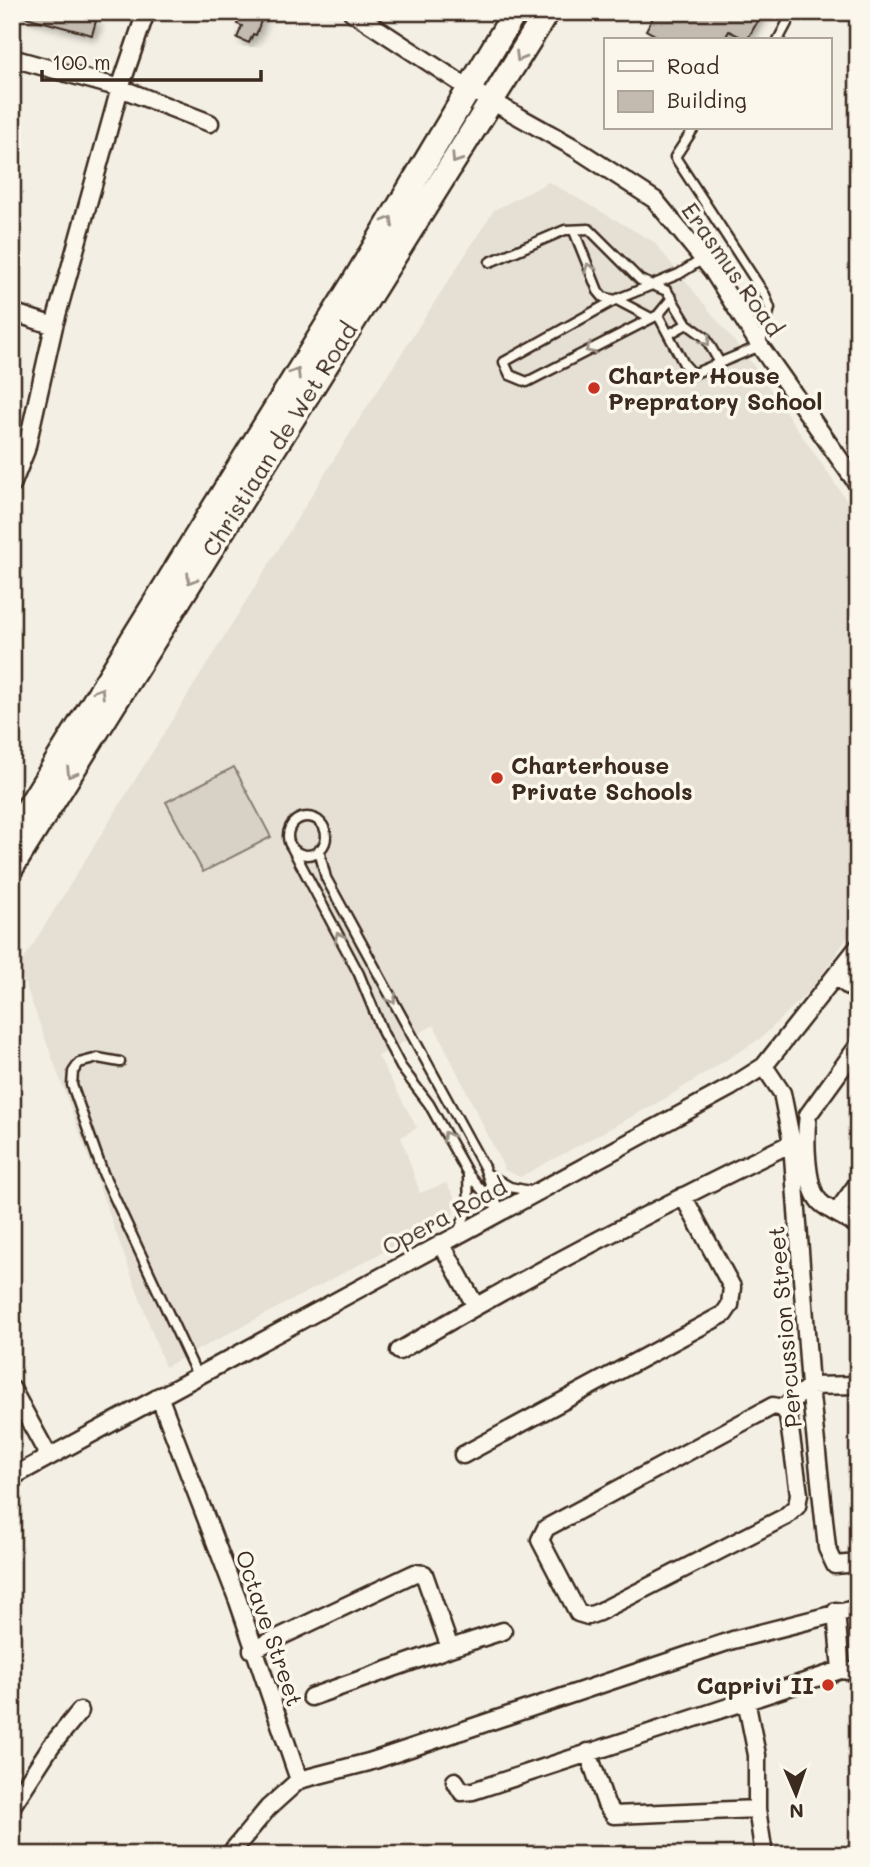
<svg xmlns="http://www.w3.org/2000/svg" width="870" height="1867" font-family="Mali,sans-serif">
	<style>
		.built { fill: #e5dfd4 }
		.green { fill: #d8d1c6; stroke: #8a7e72; stroke-width: 2 }
		.building { fill: #c3bbb0; stroke: #3b2a1e; stroke-width: 2; filter: url(#shadow) }
		.lines { fill: none; stroke-linecap: round; stroke-linejoin: round }
		.service-casing { stroke: #3b2a1e; stroke-width: 13 }
		.minor-casing { stroke: #3b2a1e; stroke-width: 21 }
		.secondary-casing { stroke: #3b2a1e; stroke-width: 28 }
		.service { stroke: #fbf7ec; stroke-width: 8 }
		.minor { stroke: #fbf7ec; stroke-width: 16 }
		.secondary { stroke: #fbf7ec; stroke-width: 23 }
		.oneway { stroke: #9b9085 }
		.poi-dot { fill: #c8321e; stroke: #fbf7ec; stroke-width: 2.5 }
		.labels { text-anchor: middle; dominant-baseline: central; stroke-width: 7; stroke-linejoin: round; paint-order: stroke }
		.street-label { font-size: 23px; fill: #3b2a1e; stroke: #fbf7ec }
		.poi-label { font-size: 23px; font-weight: bold; fill: #3b2a1e; stroke: #fbf7ec; text-anchor: start }
	</style>
	<defs>
		<filter id="shadow"><feDropShadow dx="4.5" dy="4.5" stdDeviation="3.5" flood-color="#0004"/></filter>
	</defs>
	<rect width="100%" height="100%" fill="#f3efe4"/>
	<filter id="ink" filterUnits="userSpaceOnUse"><feTurbulence type="fractalNoise" baseFrequency=".0143" numOctaves="2"/><feDisplacementMap in="SourceGraphic" scale="14" xChannelSelector="R" yChannelSelector="G"/><feConvolveMatrix kernelMatrix="1 2 1 2 8 2 1 2 1" color-interpolation-filters="sRGB"/></filter>
	<g filter="url(#ink)">
		<!-- built -->
		<path class="built" d="M 549,182 L 654,242 L 754,366 L 858,517 L 858,922 L 814,986 L 761,1038 L 666,1098 L 520,1177 L 505,1170 L 434,1025 L 378,1056 L 417,1128 L 401,1137 L 420,1193 L 446,1183 L 455,1198 L 453,1215 L 165,1367 L 19,967 L 351,432 L 494,210 Z"/>
		<!-- green -->
		<path class="green" d="M 234,767 L 271,837 L 203,872 L 166,802 Z"/>
		<!-- building -->
		<path class="building" d="M 22,12 L 76,12 L 96,21 L 92,35 L 22,16 Z
			M 242,12 L 264,12 L 256,35 L 253,34 L 249,43 L 237,38 L 242,26 L 237,24 Z
			M 656,12 L 763,12 L 747,40 L 729,31 L 724,40 L 664,40 L 646,30 Z"/>
		<g class="lines">
			<defs>
				<path id="service" d="M 856,12 L 858,13
					M 778,40 L 793,12
					M 574,231 L 598,291 L 603,297 L 615,300 L 504,362 L 510,375 L 527,382 L 658,315 L 684,364 L 693,374 L 760,346 L 770,308 L 765,295 L 675,157 L 694,128
					M 490,262 L 565,230 L 589,229 L 640,280 L 667,291 L 687,324 L 705,337 L 720,363
					M 615,300 L 679,274 L 703,259
					M 617,300 L 651,318
					M 658,315 L 672,298
					M 669,334 L 687,324
					M288 836a19 19 0 1 1 38 0a19 19 0 1 1-38 0Z
					M 291,846 L 359,974 L 383,1033 L 401,1067 L 429,1104 L 468,1174 L 500,1211
					M 319,850 L 326,878 L 484,1167 L 498,1206
					M 120,1062 L 98,1058 L 79,1063 L 73,1072 L 72,1085 L 103,1173 L 197,1375
					M 486,1173 L 510,1187 L 535,1192
					M 458,1232 L 469,1207 L 468,1175"/>
				<path id="minor" d="M 352,12 L 468,88 L 575,148 L 655,200 L 712,270 L 760,346 L 858,485
					M 12,58 L 120,88 L 210,123
					M 12,312 L 54,326
					M 12,485 L 26,450 L 54,326 L 120,88 L 146,12
					M 836,977 L 858,993
					M 858,1046 L 808,1115 C 805,1136 805,1186 820,1202 C 829,1211 847,1218 858,1226
					M 764,1066 L 782,1093 L 792,1143 L 810,1386 L 827,1548 L 835,1565 L 858,1563
					M 837,1212 L 858,1183
					M 441,1243 L 475,1305
					M 399,1351 C 527,1275 659,1207 792,1143
					M 12,1389 L 48,1455
					M 159,1396 L 238,1601 L 299,1780 L 268,1808 L 229,1855
					M 773,1406 L 783,1408 L 788,1415 L 799,1494 L 797,1506 L 785,1517 L 599,1612 L 588,1616 L 578,1613 L 540,1540 L 546,1528 Z
					M 783,1408 L 810,1386 L 858,1385
					M 463,1455 L 724,1314 L 730,1305 L 732,1287 L 683,1196
					M 12,1477 L 731,1087 L 764,1066 L 858,947
					M 836,1611 L 841,1670
					M 450,1648 L 503,1631
					M 252,1650 L 415,1573 L 424,1574 L 450,1648 L 311,1697
					M 746,1700 L 757,1755 L 757,1809 L 764,1855
					M 588,1752 L 606,1804 L 614,1815 L 757,1809
					M 299,1780 L 369,1762 L 733,1640 L 858,1608
					M 455,1781 L 462,1792 L 473,1791 L 841,1670 L 858,1672
					M 12,1806 L 51,1746 L 80,1711"/>
				<path id="secondary" d="M 12,834 L 355,280 L 515,12
					M 12,867 L 547,12"/>
			</defs>
			<!-- service casing -->
			<use href="#service" class="service-casing"/>
			<!-- minor casing -->
			<use href="#minor" class="minor-casing"/>
			<!-- secondary casing -->
			<use href="#secondary" class="secondary-casing"/>
			<!-- service -->
			<use href="#service" class="service"/>
			<!-- minor -->
			<use href="#minor" class="minor"/>
			<!-- secondary -->
			<use href="#secondary" class="secondary"/>
		</g>
		<!-- one-way arrows -->
		<defs><path id="oneway-chevron" d="M-2-3.5L2.5 0L-2 3.5" fill="none" stroke-width="1.6" stroke-linecap="round" stroke-linejoin="round" transform="scale(1.75)"/></defs>
		<g class="oneway">
			<use href="#oneway-chevron" transform="translate(520 57) rotate(121)"/>
			<use href="#oneway-chevron" transform="translate(456 159) rotate(123)"/>
			<use href="#oneway-chevron" transform="translate(389 221) rotate(-60)"/>
			<use href="#oneway-chevron" transform="translate(589 268) rotate(-112)"/>
			<use href="#oneway-chevron" transform="translate(706 341) rotate(54)"/>
			<use href="#oneway-chevron" transform="translate(590 349) rotate(153)"/>
			<use href="#oneway-chevron" transform="translate(296 373) rotate(-58)"/>
			<use href="#oneway-chevron" transform="translate(191 579) rotate(122)"/>
			<use href="#oneway-chevron" transform="translate(100 692) rotate(-58)"/>
			<use href="#oneway-chevron" transform="translate(71 773) rotate(122)"/>
			<use href="#oneway-chevron" transform="translate(339 937) rotate(-118)"/>
			<use href="#oneway-chevron" transform="translate(392 999) rotate(61)"/>
			<use href="#oneway-chevron" transform="translate(447 1136) rotate(-119)"/>
		</g>
	</g>
	<!-- markers -->
	<g class="poi-dot">
		<circle cx="594" cy="388" r="7"/>
		<circle cx="497" cy="778" r="7"/>
		<circle cx="828" cy="1685" r="7"/>
	</g>
	<g class="labels">
		<!-- street labels -->
		<g class="street-label">
			<text transform="translate(733 269) rotate(55)">Erasmus Road</text>
			<text transform="translate(279 439) rotate(-58)">Christiaan de Wet Road</text>
			<text transform="translate(444 1216) rotate(-28)">Opera Road</text>
			<text transform="translate(784 1327) rotate(-95)">Percussion Street</text>
			<text transform="translate(270 1628) rotate(71)">Octave Street</text>
		</g>
		<!-- poi labels -->
		<g class="poi-label">
			<text x="608" y="375">Charter House<tspan x="608" dy="26">Prepratory School</tspan></text>
			<text x="511" y="765">Charterhouse<tspan x="511" dy="26">Private Schools</tspan></text>
			<text x="814" y="1685" text-anchor="end">Caprivi II</text>
		</g>
	</g>
	<!-- margin -->
	<rect width="870" height="1867" fill="none" stroke="#fbf7ec" stroke-width="42"/>
	<rect x="21" y="21" width="828" height="1825" fill="none" stroke="#3b2a1e" stroke-width="2.5" filter="url(#ink)"/>
	<!-- legend -->
	<rect x="604" y="38" width="228" height="91" fill="#fbf7ec" stroke="#aea59a" stroke-width="2"/>
	<rect x="618" y="61" width="35" height="10" fill="#fbf7ec" stroke="#aea59a" stroke-width="2"/>
	<text x="667" y="74" font-size="21" fill="#3b2a1e">Road</text>
	<rect x="618" y="91" width="35" height="21" fill="#c3bbb0" stroke="#aea59a" stroke-width="2"/>
	<text x="667" y="108" font-size="21" fill="#3b2a1e">Building</text>
	<!-- north arrow -->
	<g transform="translate(796 1794) rotate(178)" stroke="#fbf7ec" stroke-width="5" paint-order="stroke">
	<path d="M0-5L12 26L0 18L-12 26Z" fill="#3b2a1e"/>
	<text y="-10" font-size="19" font-weight="bold" text-anchor="middle" fill="#3b2a1e">N</text>
	</g>
	<!-- scale -->
	<path d="M42 70v10h219v-10" fill="none" stroke="#3b2a1e" stroke-width="3.5"/>
	<text x="52" y="70" font-size="21" fill="#3b2a1e" stroke="#fbf7ec" stroke-width="5" paint-order="stroke">100 m</text>
</svg>
